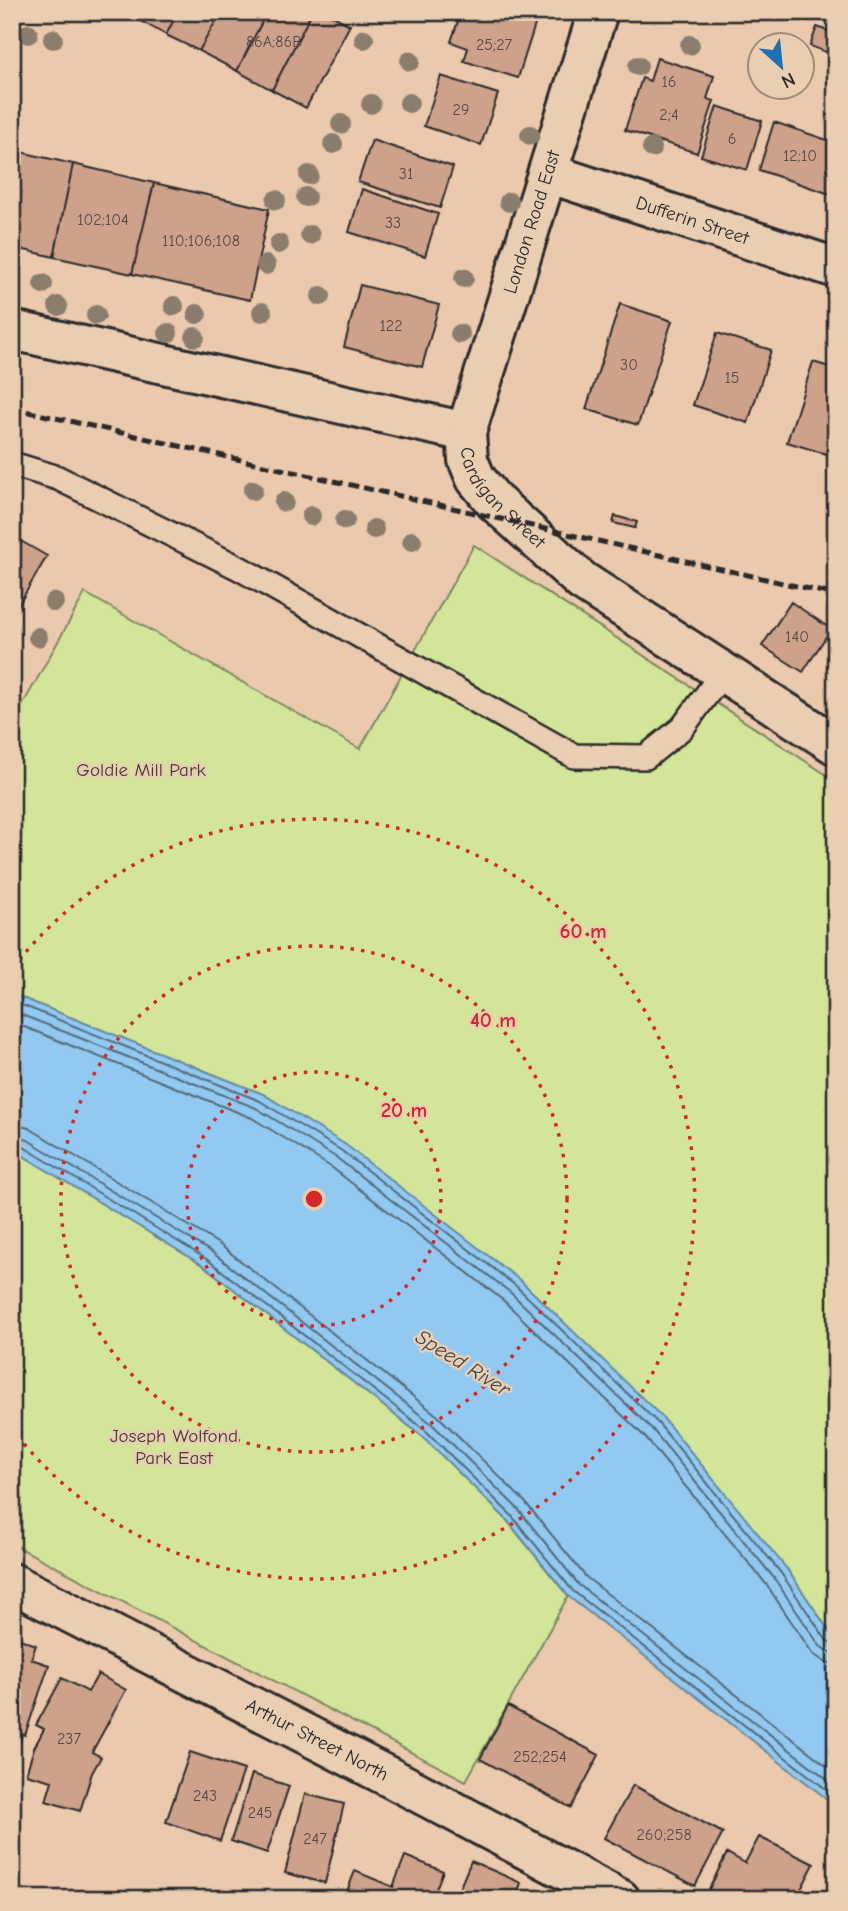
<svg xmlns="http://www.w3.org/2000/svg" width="848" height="1911" font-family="'Comic Neue',sans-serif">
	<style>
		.green { fill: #d2e599; stroke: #7e8862; stroke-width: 2 }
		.water { fill: #91c9f0; stroke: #688aa1; stroke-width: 2 }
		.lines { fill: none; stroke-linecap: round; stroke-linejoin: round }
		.shore { stroke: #546a7a; stroke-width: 2 }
		.building { fill: #cea18b; stroke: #2b2b2b; stroke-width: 2 }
		.service-casing { stroke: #2b2b2b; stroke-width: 28 }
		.minor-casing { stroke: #2b2b2b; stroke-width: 44 }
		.tertiary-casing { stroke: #2b2b2b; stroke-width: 44 }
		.service { stroke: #eaceb1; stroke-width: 23 }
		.minor { stroke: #eaceb1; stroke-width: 38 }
		.tertiary { stroke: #eaceb1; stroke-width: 38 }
		.rail { stroke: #2b2b2b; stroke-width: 5; stroke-dasharray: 10 5; stroke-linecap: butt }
		.tree { fill: #8a7d6c }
		.ring { fill: none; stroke: #d62828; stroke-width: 3.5; stroke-dasharray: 3.5 7 }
		.labels { text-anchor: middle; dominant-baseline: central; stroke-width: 5; stroke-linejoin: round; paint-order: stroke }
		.number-label { font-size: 16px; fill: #544843 }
		.street-label { font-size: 19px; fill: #2b2b2b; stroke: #eaceb1 }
		.park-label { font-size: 19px; fill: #3c3e36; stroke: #eaceb1 }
		.water-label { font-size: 21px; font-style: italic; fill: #3a4349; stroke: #eaceb1 }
		.centre { fill: #d62828; stroke: #eaceb1; stroke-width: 3.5 }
		.ring-label { font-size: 21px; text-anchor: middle; font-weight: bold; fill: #d62828; stroke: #eaceb1; stroke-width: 5; stroke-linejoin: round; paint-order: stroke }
	</style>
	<rect width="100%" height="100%" fill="#eac9ad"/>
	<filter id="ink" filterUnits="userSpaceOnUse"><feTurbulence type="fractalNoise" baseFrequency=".0143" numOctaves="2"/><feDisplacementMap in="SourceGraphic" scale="14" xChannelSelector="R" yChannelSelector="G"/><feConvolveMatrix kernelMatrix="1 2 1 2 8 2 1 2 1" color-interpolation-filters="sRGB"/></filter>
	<g filter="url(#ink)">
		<!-- green -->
		<path class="green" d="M 474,545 L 836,781 L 836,1258 L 834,1262 L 836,1263 L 836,1641 L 787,1569 L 263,1094 L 12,994 L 12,724 L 85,593 L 360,749 Z
			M 12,1149 L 204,1266 L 422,1436 L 506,1519 L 568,1596 L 466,1781 L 12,1544 Z"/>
		<!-- water -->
		<path class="water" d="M 12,994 L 263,1094 L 346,1145 L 521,1281 L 663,1418 L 787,1569 L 836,1641 L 836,1806 L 568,1596 L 506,1519 L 422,1436 L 204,1266 L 12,1149 Z"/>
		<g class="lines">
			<!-- shore -->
			<path class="shore" d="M 12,1001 L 260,1101 L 342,1151 L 516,1286 L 658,1423 L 781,1573 L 827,1641 L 836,1644
				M 12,1011 L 256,1108 L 337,1158 L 511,1293 L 652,1429 L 774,1578 L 820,1646 L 827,1651 L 836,1653
				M 12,1022 L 252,1118 L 331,1167 L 504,1301 L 644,1436 L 766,1584 L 813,1654 L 825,1662 L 836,1664
				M 12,1124 L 29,1128 L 219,1244 L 438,1416 L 525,1502 L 586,1577 L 836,1773
				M 12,1134 L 23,1137 L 213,1253 L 432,1424 L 518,1509 L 579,1585 L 836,1786
				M 12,1143 L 19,1144 L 208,1260 L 426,1431 L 511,1515 L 573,1591 L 836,1797"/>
		</g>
		<!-- building -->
		<path class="building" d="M 132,12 L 178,12 L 166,35 L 130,15 Z
			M 178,12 L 221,12 L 199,51 L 166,35 Z
			M 221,12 L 267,12 L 237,71 L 199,51 Z
			M 267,12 L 312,12 L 272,90 L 237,71 Z
			M 312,12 L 326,12 L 350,25 L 306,108 L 272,90 Z
			M 461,12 L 539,12 L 518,78 L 464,61 L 468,48 L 451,42 Z
			M 817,27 L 836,34 L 836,56 L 810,46 Z
			M 657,58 L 714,76 L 707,99 L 714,101 L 697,153 L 625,130 L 642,78 L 650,81 Z
			M 441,76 L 498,94 L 481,145 L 424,126 Z
			M 717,106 L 762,121 L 747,170 L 701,156 Z
			M 774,122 L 830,141 L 836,124 L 836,196 L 759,170 Z
			M 372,140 L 453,167 L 440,208 L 358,182 Z
			M 12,150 L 73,164 L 54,257 L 12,247 Z
			M 73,164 L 154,183 L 132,274 L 54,257 Z
			M 154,183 L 269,209 L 250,300 L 132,274 Z
			M 362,189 L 438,214 L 425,256 L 349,232 Z
			M 360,285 L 439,305 L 422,367 L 344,347 Z
			M 620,304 L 672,321 L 638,425 L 586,409 Z
			M 717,333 L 771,350 L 748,423 L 693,405 Z
			M 813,362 L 836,369 L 836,457 L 787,442 Z
			M 615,516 L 637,522 L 635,528 L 613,523 Z
			M 12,536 L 47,556 L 12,616 Z
			M 791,602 L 831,629 L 803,672 L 762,646 Z
			M 12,1636 L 36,1645 L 31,1659 L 49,1665 L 25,1735 L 22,1734 L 18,1748 L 12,1746 Z
			M 98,1674 L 126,1690 L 92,1752 L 101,1757 L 92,1773 L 80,1811 L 46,1801 L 52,1781 L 26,1774 L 34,1748 L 44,1729 L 36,1725 L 62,1678 L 88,1692 Z
			M 508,1706 L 599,1755 L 571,1808 L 480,1759 Z
			M 190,1752 L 244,1770 L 220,1841 L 166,1822 Z
			M 252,1774 L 289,1786 L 267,1853 L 231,1841 Z
			M 633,1785 L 723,1833 L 695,1886 L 604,1838 Z
			M 305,1794 L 344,1804 L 325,1883 L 285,1873 Z
			M 759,1837 L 814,1864 L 796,1899 L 718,1899 L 707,1893 L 727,1853 L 745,1863 Z
			M 405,1856 L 443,1871 L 432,1899 L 344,1899 L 355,1871 L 393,1887 Z
			M 471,1861 L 521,1883 L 515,1899 L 455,1899 Z"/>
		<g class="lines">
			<defs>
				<path id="service" d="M 12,464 L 58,478 L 239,568 L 574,756 L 646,757 L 682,728 L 724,671"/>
				<g id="minor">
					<path id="s1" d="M 548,173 L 836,268"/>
					<path id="s2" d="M 12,330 L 466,432 L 468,460 L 476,479 L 495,502 L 582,581 L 836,745"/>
					<path id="s3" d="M 12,1583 L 393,1779 L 620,1899"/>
				</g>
				<g id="tertiary">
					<path id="s4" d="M 466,432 L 598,12"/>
				</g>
			</defs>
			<!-- service casing -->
			<use href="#service" class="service-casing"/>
			<!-- minor casing -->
			<use href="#minor" class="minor-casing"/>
			<!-- tertiary casing -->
			<use href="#tertiary" class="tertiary-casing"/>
			<!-- service -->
			<use href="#service" class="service"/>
			<!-- minor -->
			<use href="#minor" class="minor"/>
			<!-- tertiary -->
			<use href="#tertiary" class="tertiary"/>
			<!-- rail -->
			<path class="rail" d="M 12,408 L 836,595"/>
		</g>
		<!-- trees -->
		<g class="tree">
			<circle cx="28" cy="34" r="10"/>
			<circle cx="53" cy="39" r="10"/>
			<circle cx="364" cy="39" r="10"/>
			<circle cx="690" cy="45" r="10"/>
			<circle cx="410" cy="61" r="10"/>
			<circle cx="638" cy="66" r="10"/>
			<circle cx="409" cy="103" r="10"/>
			<circle cx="371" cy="104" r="10"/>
			<circle cx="341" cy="124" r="10"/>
			<circle cx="530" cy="135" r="10"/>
			<circle cx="333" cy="144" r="10"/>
			<circle cx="652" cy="148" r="10"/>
			<circle cx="309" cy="175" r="10"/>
			<circle cx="306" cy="197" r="10"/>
			<circle cx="276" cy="200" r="10"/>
			<circle cx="509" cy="202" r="10"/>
			<circle cx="310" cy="235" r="10"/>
			<circle cx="279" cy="244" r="10"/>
			<circle cx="266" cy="265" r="10"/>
			<circle cx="464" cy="278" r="10"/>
			<circle cx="43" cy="284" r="10"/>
			<circle cx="321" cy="296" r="10"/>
			<circle cx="58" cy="306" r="10"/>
			<circle cx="174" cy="306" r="10"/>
			<circle cx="262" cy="312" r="10"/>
			<circle cx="197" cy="314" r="10"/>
			<circle cx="96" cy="315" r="10"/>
			<circle cx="168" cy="333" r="10"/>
			<circle cx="460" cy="334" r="10"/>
			<circle cx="195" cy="337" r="10"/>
			<circle cx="253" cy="490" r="10"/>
			<circle cx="284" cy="502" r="10"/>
			<circle cx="311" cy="516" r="10"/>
			<circle cx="345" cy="520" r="10"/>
			<circle cx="374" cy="529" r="10"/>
			<circle cx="412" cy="541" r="10"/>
			<circle cx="54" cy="602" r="10"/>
			<circle cx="38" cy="637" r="10"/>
		</g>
	</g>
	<!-- distance rings -->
	<g class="ring">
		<circle cx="314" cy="1199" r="127"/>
		<circle cx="314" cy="1199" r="253"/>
		<path d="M13 968A380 380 0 1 1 13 1430"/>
	</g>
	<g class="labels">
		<!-- number labels -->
		<g class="number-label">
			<text x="274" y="42">86A;86B</text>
			<text x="494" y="45">25;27</text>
			<text x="669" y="82">16</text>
			<text x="461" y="110">29</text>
			<text x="669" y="115">2;4</text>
			<text x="732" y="139">6</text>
			<text x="800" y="156">12;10</text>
			<text x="406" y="174">31</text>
			<text x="103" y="220">102;104</text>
			<text x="393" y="223">33</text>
			<text x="201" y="241">110;106;108</text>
			<text x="391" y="326">122</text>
			<text x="629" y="365">30</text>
			<text x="732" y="378">15</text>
			<text x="797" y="637">140</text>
			<text x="69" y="1739">237</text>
			<text x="540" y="1757">252;254</text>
			<text x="205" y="1796">243</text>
			<text x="260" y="1813">245</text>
			<text x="664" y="1835">260;258</text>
			<text x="315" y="1839">247</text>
		</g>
		<!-- street labels -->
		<g class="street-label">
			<text stroke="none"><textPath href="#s1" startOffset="152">Dufferin Street</textPath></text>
			<text stroke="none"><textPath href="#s4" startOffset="220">London Road East</textPath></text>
			<text stroke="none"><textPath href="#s2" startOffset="544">Cardigan Street</textPath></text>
			<text stroke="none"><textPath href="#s3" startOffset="343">Arthur Street North</textPath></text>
		</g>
		<!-- park labels -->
		<g class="park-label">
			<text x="141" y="770">Goldie Mill Park</text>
			<text x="174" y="1436">Joseph Wolfond<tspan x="174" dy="22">Park East</tspan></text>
		</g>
		<!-- water labels -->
		<g class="water-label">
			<text transform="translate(463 1363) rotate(32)">Speed River</text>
		</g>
	</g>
	<circle cx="314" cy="1199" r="10" class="centre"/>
	<g class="ring-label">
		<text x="583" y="938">60 m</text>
		<text x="493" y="1027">40 m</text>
		<text x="404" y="1117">20 m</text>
	</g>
	<!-- margin -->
	<rect width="848" height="1911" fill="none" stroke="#eaceb1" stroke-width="42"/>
	<rect x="21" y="21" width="806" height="1869" fill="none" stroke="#2b2b2b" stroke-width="2.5" filter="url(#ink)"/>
	<!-- north arrow -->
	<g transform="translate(781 66) rotate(153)"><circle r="33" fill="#eaceb1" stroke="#9e8d7b" stroke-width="2"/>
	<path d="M0-5L12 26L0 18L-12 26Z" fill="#1f6fb2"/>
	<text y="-10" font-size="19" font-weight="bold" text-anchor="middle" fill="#2b2b2b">N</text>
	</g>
</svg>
